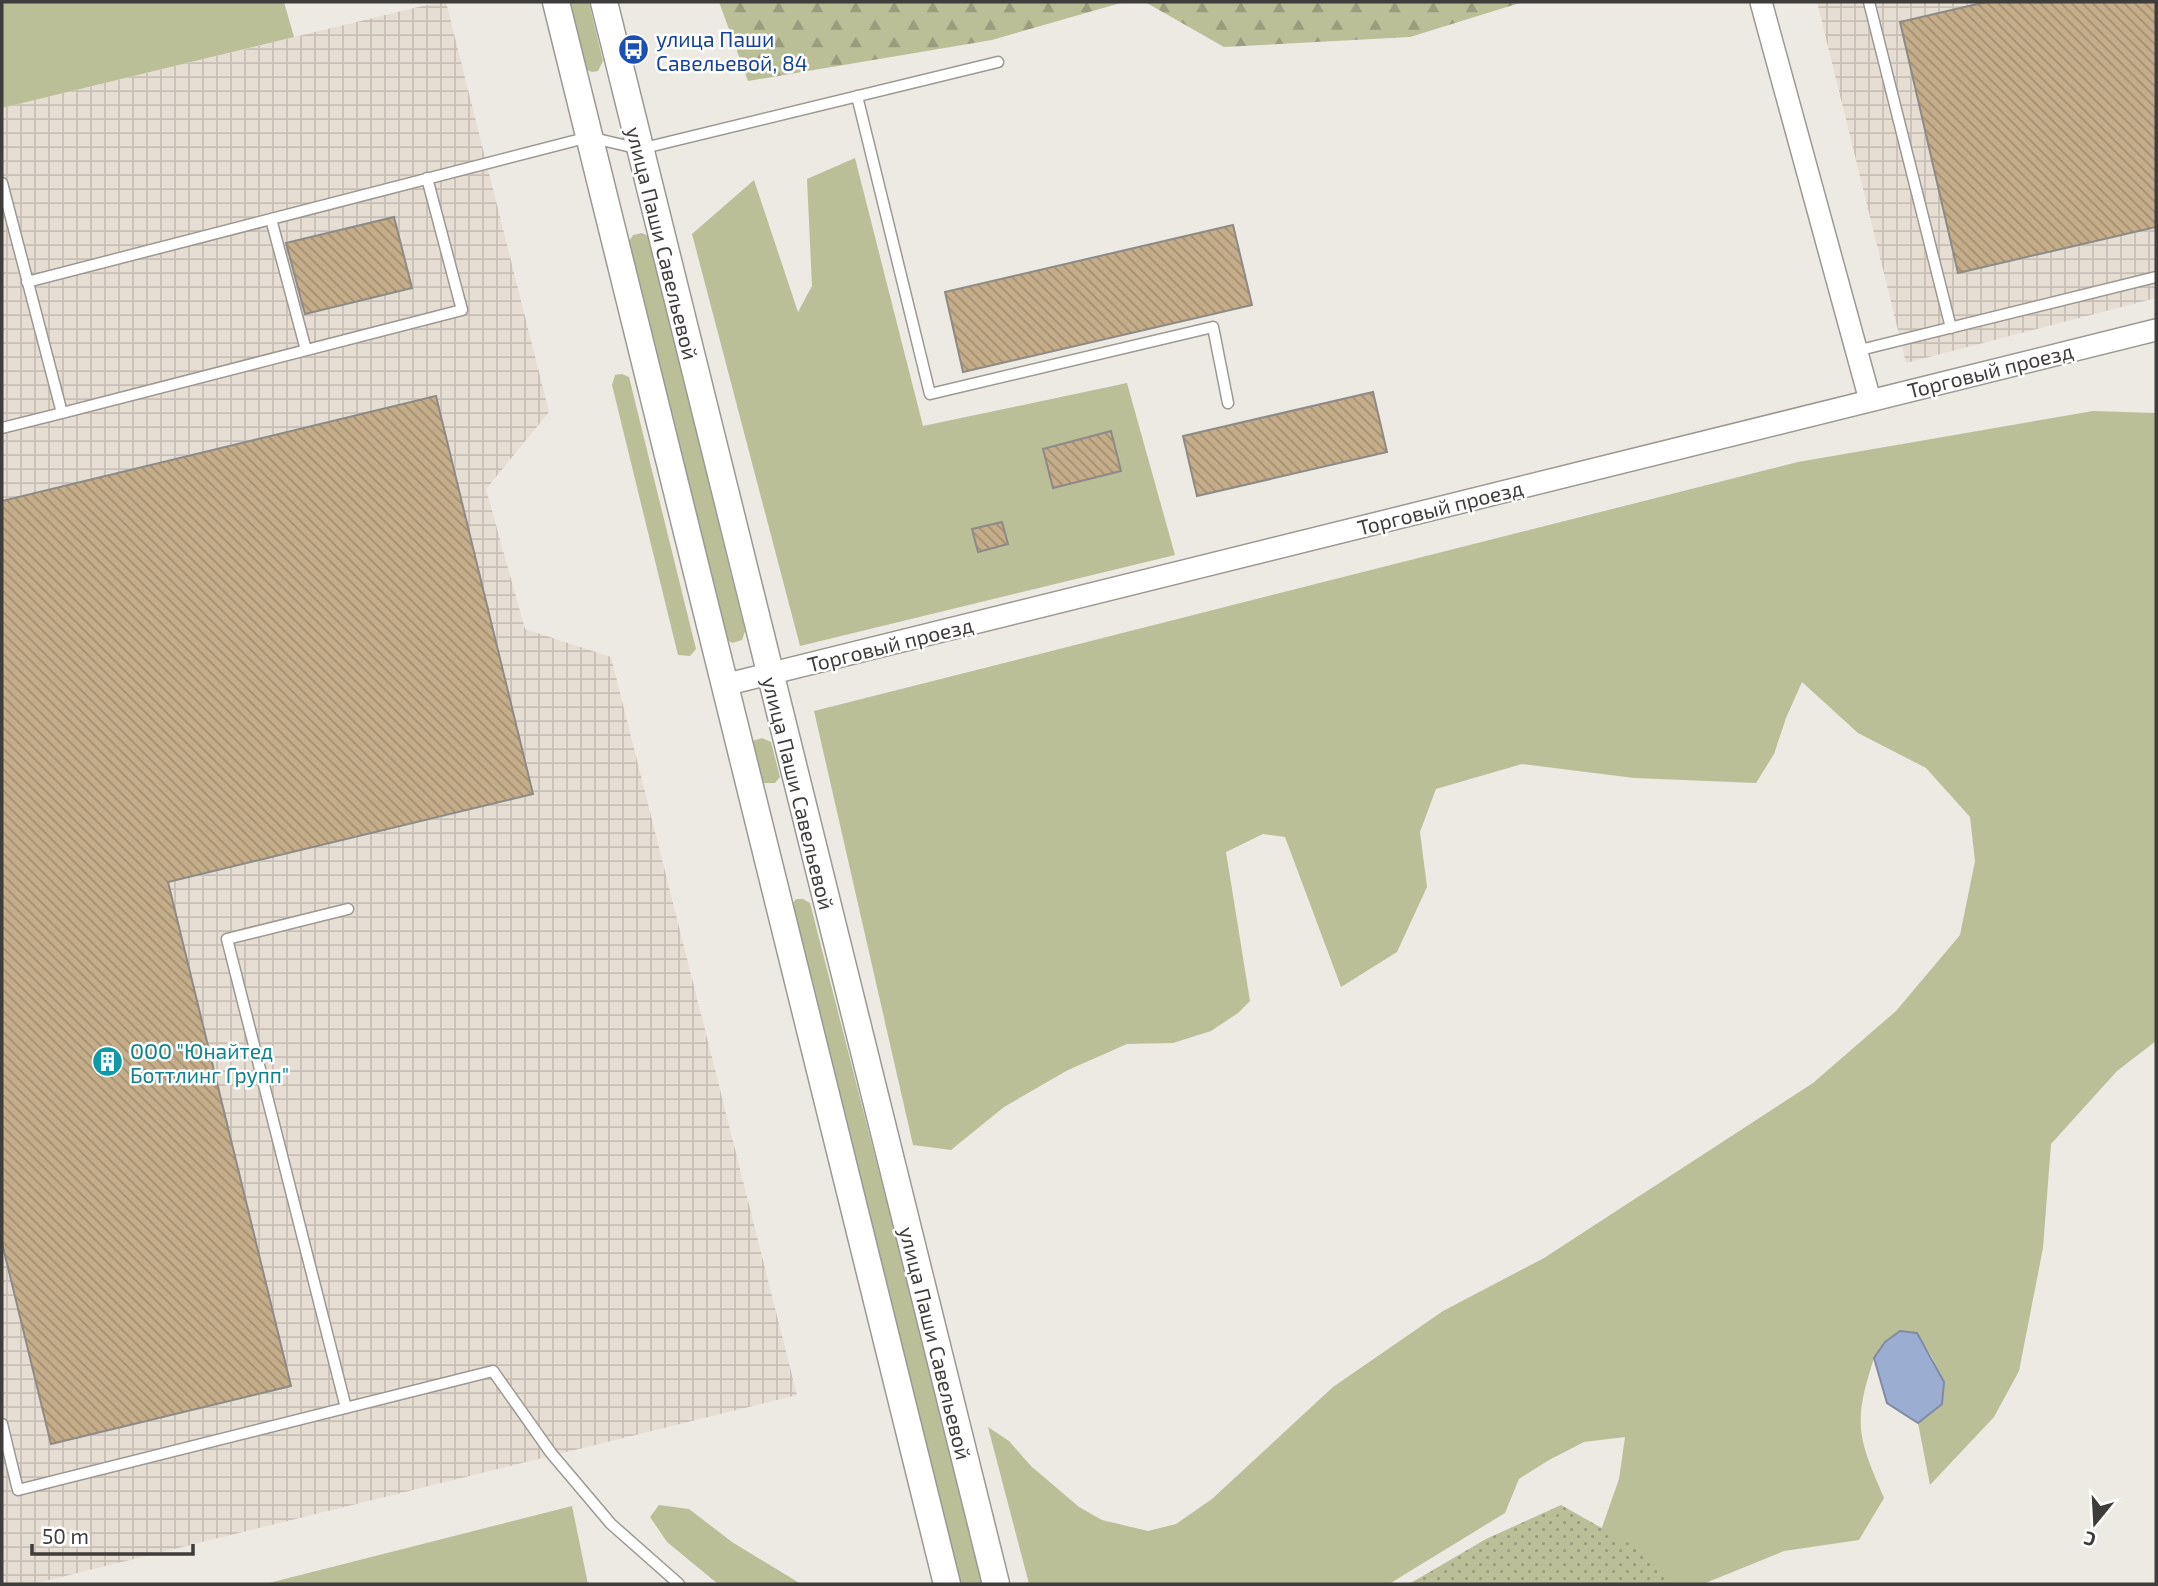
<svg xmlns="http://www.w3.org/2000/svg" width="2158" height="1586" font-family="'Exo 2',sans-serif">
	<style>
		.industrial { fill: url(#industrial-grid) }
		.grass { fill: #bbbf98 }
		.forest { fill: url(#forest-firs) }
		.park { fill: url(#park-dots) }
		.water { fill: #9baed1; stroke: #7f8ca4; stroke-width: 2 }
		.building { fill: url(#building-back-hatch); stroke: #8e8a86; stroke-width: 2 }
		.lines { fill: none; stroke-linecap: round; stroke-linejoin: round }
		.service-casing { stroke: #9c9994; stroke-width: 13 }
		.minor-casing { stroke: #9c9994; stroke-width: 24 }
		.tertiary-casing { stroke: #9c9994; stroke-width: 29 }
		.service { stroke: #fff; stroke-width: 10 }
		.minor { stroke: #fff; stroke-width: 21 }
		.tertiary { stroke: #fff; stroke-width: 26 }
		.labels { text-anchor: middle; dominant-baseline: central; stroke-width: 5; stroke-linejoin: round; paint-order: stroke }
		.transit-label { font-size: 21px; fill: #164399; stroke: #fff; text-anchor: start }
		.street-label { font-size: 21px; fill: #3e3d3b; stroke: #fff }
		.culture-label { font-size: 21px; fill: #0d838f; stroke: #fff; text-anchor: start }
	</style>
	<defs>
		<pattern id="industrial-grid" width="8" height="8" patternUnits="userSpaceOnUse" patternTransform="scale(1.75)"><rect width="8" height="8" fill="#e7ded3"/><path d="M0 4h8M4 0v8" fill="none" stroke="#c7bfb6"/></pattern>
		<pattern id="forest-firs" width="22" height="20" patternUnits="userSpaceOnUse" patternTransform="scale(1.75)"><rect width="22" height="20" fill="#bbbf98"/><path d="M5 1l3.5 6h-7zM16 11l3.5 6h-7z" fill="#999c7d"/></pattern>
		<pattern id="park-dots" width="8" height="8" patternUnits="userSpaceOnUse" patternTransform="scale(1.75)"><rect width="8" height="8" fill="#bbbf98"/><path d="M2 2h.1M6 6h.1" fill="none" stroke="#999c7d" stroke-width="1.8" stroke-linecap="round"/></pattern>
		<pattern id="building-back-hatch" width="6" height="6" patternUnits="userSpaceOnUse" patternTransform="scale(1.75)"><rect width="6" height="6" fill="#c5ad8a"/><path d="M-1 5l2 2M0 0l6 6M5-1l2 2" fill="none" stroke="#a18e72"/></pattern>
	</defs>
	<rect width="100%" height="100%" fill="#edeae4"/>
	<!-- industrial -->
	<path class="industrial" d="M 439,2 L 446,2 L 549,412 L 486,489 L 525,629 L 611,657 L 797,1395 L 33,1584 L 2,1584 L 2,108 Z
		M 1817,2 L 2156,2 L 2156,298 L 1906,363 Z"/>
	<!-- grass -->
	<path class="grass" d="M 2,2 L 284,2 L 294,37 L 2,108 Z
		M 566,2 L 589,2 L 603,61 L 598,71 L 592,72 L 584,69 Z
		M 855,158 L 923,426 L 1127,383 L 1175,555 L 800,646 L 692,234 L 754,180 L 798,312 L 812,286 L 807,179 Z
		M 642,233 L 648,236 L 745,631 L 742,640 L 732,643 L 726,639 L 628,243 L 633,235 Z
		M 622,374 L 629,377 L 696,649 L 690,656 L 678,655 L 612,385 L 615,375 Z
		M 2093,411 L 2156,413 L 2156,1041 L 2117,1071 L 2051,1144 L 2043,1248 L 2019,1371 L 1994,1417 L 1930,1485 L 1918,1423 L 1942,1404 L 1944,1382 L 1932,1357 L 1917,1333 L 1874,1358 C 1867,1381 1859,1404 1861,1429 C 1863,1452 1875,1476 1884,1498 L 1859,1540 L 1784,1551 L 1703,1584 L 1636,1584 L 1594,1550 L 1619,1479 L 1625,1437 L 1584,1442 L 1549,1460 L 1519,1479 L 1505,1513 L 1389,1584 L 1029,1584 L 988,1427 L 1009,1441 L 1031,1466 L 1079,1507 L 1102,1520 L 1148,1531 L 1176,1524 L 1212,1499 L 1333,1387 L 1443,1311 L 1544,1258 L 1813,1083 L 1896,1011 L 1960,935 L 1975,861 L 1970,817 L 1926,768 L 1858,733 L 1802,682 L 1786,718 L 1774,754 L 1756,783 L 1634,778 L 1522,764 L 1436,789 L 1420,832 L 1427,887 L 1397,952 L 1341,987 L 1285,837 L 1263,834 L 1226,852 L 1250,1001 L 1238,1013 L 1211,1031 L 1173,1043 L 1127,1044 L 1068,1070 L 1004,1107 L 951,1150 L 913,1145 L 814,711 L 1798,462 Z
		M 762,738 L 771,742 L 780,777 L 775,783 L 762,783 L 752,741 Z
		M 796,899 L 803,899 L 810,903 L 951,1452 L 982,1584 L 959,1584 L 789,909 Z
		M 659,1505 L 689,1509 L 732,1542 L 801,1584 L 718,1584 L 667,1542 L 650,1517 Z
		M 572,1506 L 588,1584 L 265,1584 Z"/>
	<!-- forest -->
	<path class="forest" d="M 719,2 L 1124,2 L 992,40 L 748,81 Z
		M 1145,2 L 1523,2 L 1410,37 L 1224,47 Z"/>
	<!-- park -->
	<path class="park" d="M 1561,1505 L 1639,1549 L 1672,1584 L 1409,1584 L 1486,1539 Z"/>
	<!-- water -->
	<path class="water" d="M 1900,1331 L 1917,1333 L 1944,1382 L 1942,1404 L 1918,1423 L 1887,1403 L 1874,1358 L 1885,1342 Z"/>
	<!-- building -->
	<path class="building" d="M 1986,2 L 2156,2 L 2156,227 L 1958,273 L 1900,22 Z
		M 394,217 L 412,288 L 305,314 L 286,243 Z
		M 1233,225 L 1252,305 L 963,372 L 945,292 Z
		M 1373,392 L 1387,452 L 1197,496 L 1183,436 Z
		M 436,396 L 533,794 L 168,882 L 291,1386 L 51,1444 L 2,1243 L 2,501 Z
		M 1111,431 L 1121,471 L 1053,488 L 1043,449 Z
		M 1002,522 L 1008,544 L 978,552 L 972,529 Z"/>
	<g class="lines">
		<defs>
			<path id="service" d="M 1869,2 L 1951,328
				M 857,96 L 930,394 L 1213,327 L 1228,403
				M 2,183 L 62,413 L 462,310 L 427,178
				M 271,219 L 306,350
				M 27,282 L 589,137 L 640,149 L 998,62
				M 1856,351 L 2156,277
				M 2,428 L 62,413
				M 346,1408 L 227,939 L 348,909
				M 2,1424 L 18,1490 L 493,1371 L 551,1453 L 611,1524 L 679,1584"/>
			<path id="minor" d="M 1761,2 L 1870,400
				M 724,685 L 2156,330"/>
			<path id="tertiary" d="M 556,2 L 947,1584
				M 604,2 L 996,1584"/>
		</defs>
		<!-- service casing -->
		<use href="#service" class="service-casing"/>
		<!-- minor casing -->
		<use href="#minor" class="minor-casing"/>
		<!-- tertiary casing -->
		<use href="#tertiary" class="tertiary-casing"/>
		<!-- service -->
		<use href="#service" class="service"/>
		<!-- minor -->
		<use href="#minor" class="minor"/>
		<!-- tertiary -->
		<use href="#tertiary" class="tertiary"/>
	</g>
	<!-- icons -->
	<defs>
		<symbol id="bus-disc" viewBox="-11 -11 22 22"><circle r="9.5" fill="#1a4fb4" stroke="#fff"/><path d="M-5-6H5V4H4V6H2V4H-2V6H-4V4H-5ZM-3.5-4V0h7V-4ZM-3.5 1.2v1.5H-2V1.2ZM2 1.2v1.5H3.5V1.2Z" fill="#fff"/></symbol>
		<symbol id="building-disc" viewBox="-11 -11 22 22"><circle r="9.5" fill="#0f9aa8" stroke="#fff"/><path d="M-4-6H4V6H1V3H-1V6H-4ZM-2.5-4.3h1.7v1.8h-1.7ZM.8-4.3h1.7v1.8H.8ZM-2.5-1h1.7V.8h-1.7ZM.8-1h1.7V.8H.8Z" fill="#fff"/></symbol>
	</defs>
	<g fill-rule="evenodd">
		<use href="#bus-disc" x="616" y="32" width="35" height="35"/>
		<use href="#building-disc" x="90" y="1044" width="35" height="35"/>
	</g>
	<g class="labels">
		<!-- transit labels -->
		<g class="transit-label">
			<text x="656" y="38">улица Паши<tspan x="656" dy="24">Савельевой, 84</tspan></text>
		</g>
		<!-- street labels -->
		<g class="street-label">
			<text transform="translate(663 243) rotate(76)">улица Паши Савельевой</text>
			<text transform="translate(1990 370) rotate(-14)">Торговый проезд</text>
			<text transform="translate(1440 507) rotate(-14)">Торговый проезд</text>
			<text transform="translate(890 644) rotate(-14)">Торговый проезд</text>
			<text transform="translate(799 793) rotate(76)">улица Паши Савельевой</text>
			<text transform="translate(936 1343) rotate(76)">улица Паши Савельевой</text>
		</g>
		<!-- culture labels -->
		<g class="culture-label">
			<text x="130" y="1050">ООО "Юнайтед<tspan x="130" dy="24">Боттлинг Групп"</tspan></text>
		</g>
	</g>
	<!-- border -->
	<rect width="2158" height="1586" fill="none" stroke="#3e3d3b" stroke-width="7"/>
	<!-- north arrow -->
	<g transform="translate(2095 1523) rotate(198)" stroke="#ffffff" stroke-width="5" paint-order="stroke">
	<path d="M0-5L12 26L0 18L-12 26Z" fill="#3e3d3b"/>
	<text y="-10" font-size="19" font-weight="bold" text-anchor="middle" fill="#3e3d3b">С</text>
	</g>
	<!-- scale -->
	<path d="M32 1544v10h161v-10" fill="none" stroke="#3e3d3b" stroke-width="3.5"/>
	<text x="42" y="1544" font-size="21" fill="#3e3d3b" stroke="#ffffff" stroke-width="5" paint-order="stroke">50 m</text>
</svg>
